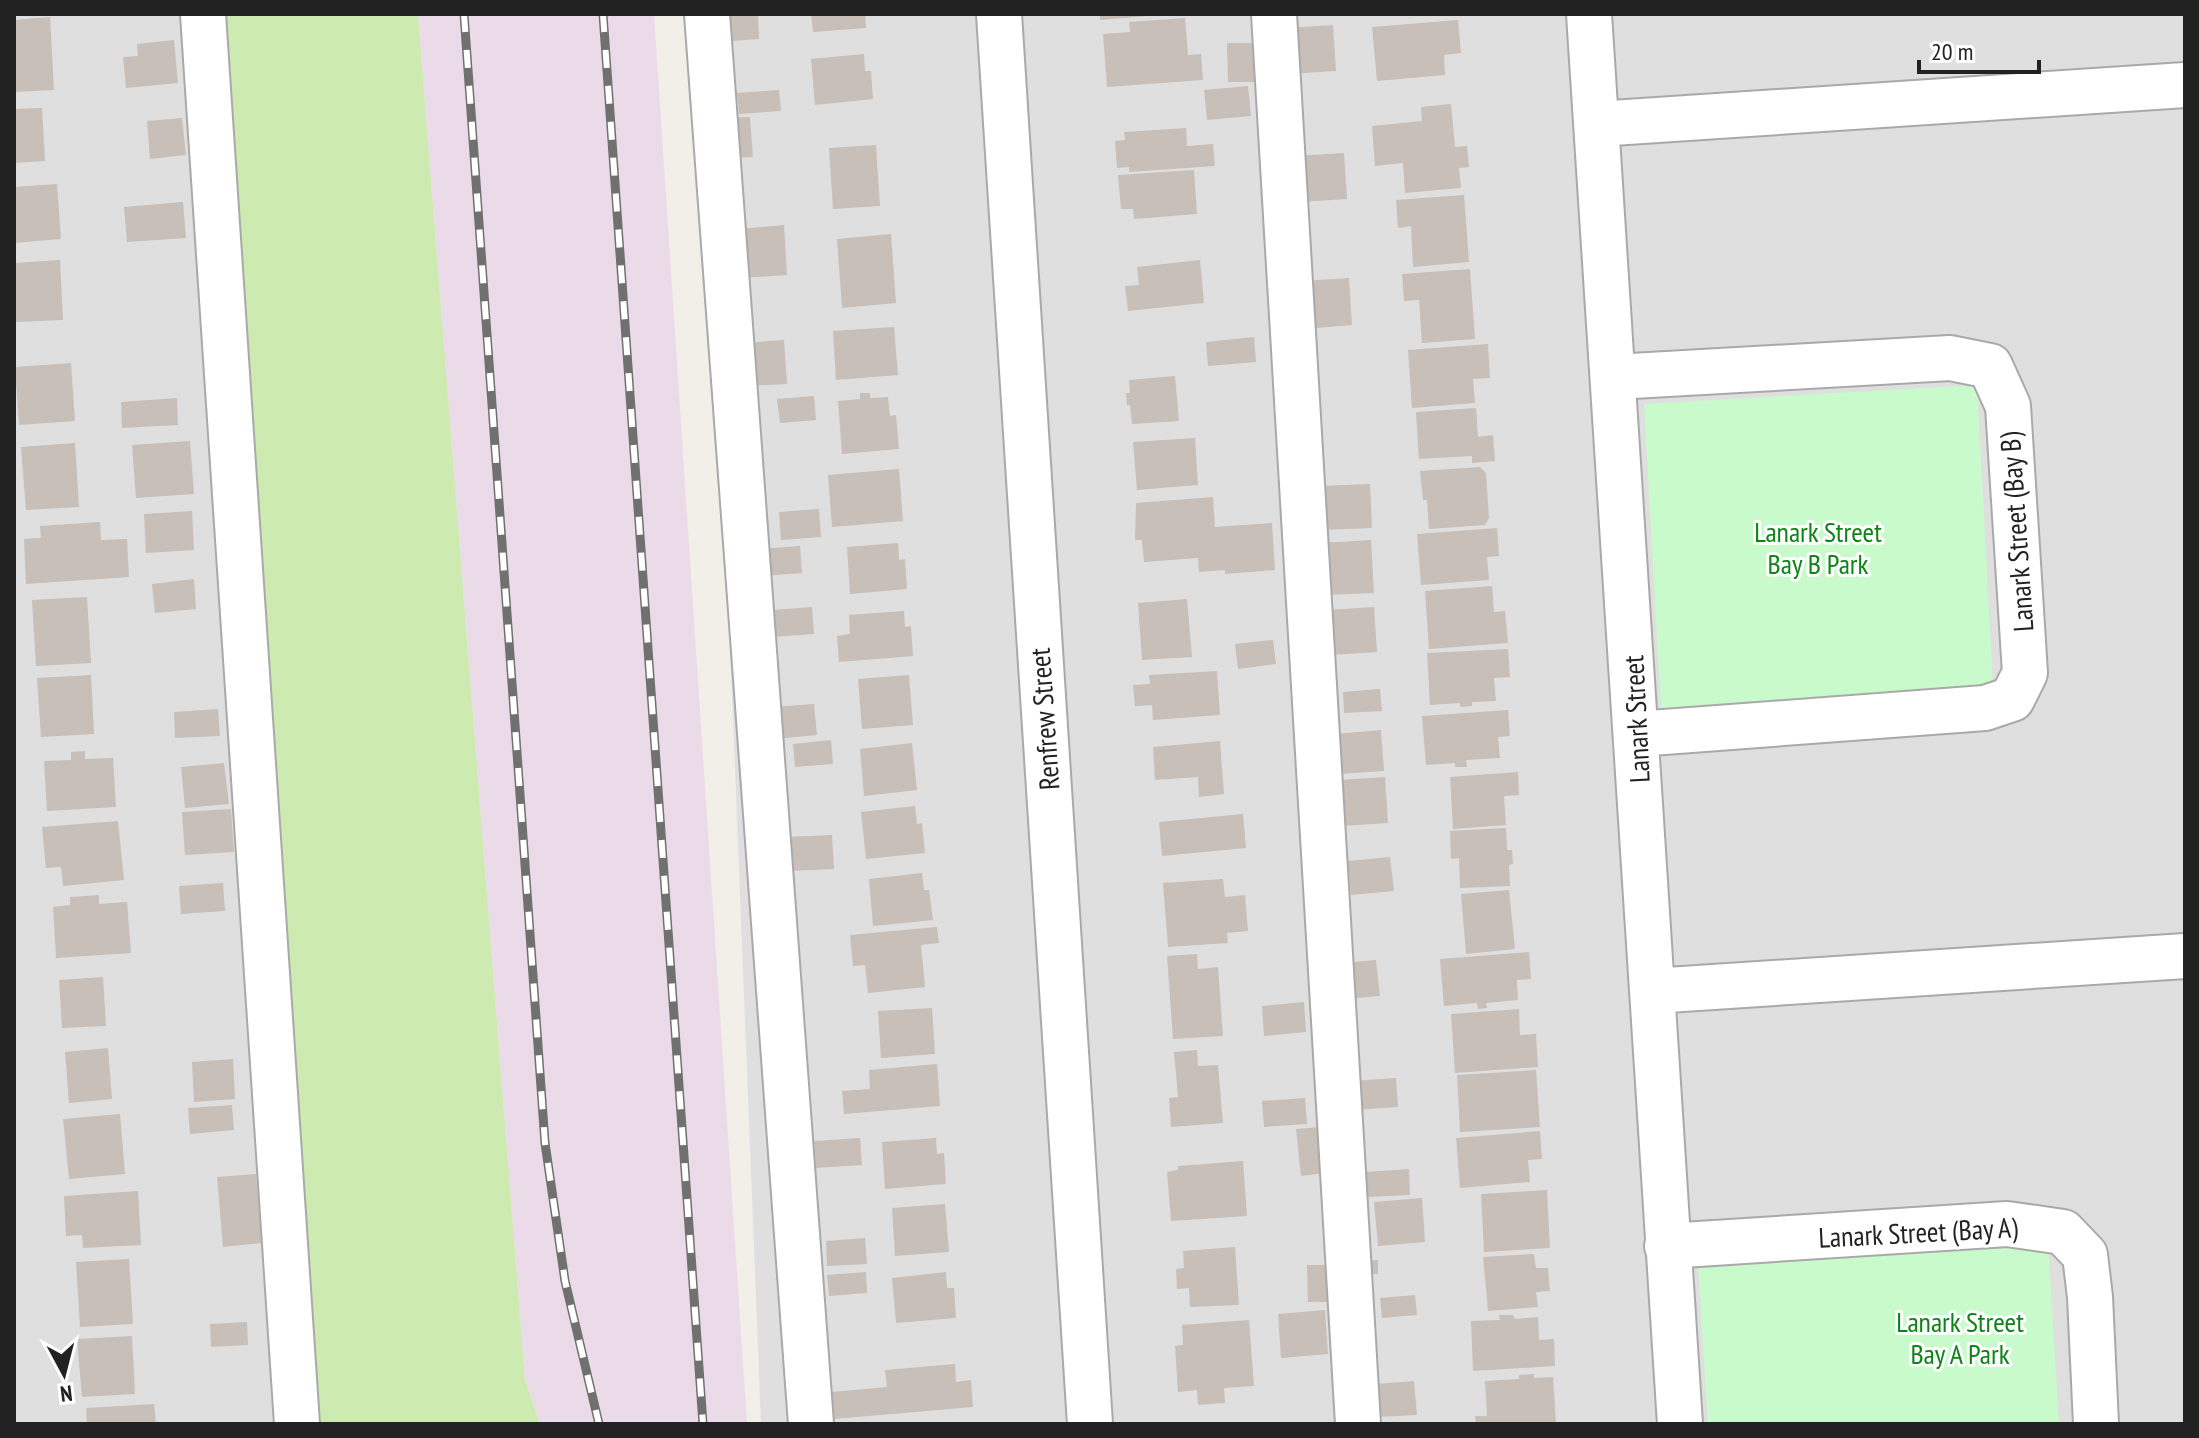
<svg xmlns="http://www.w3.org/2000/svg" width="2199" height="1438" font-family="'PT Sans Narrow',sans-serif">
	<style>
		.residential { fill: #e0dfdf }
		.industrial { fill: #ebdbe8 }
		.grass { fill: #cdebb0 }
		.park { fill: #c8facc }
		.building { fill: #c7bfb8 }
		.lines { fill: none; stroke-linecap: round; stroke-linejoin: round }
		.minor-casing { stroke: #a9a9a9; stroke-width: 48 }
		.minor { stroke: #fff; stroke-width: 44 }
		.rail-casing { stroke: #707070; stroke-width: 9 }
		.rail { stroke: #fff; stroke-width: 6; stroke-dasharray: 18; stroke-linecap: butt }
		.labels { text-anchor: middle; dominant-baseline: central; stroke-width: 6; stroke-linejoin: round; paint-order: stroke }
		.park-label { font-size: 28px; fill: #0c8416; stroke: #fff }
		.street-label { font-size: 28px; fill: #222; stroke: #fff }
	</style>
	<rect width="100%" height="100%" fill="#f2efe9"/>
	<!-- residential -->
	<path class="residential" d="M 14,14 L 221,14 L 300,1424 L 14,1424 Z
		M 705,14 L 2185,14 L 2185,1424 L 761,1424 Z"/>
	<!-- industrial -->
	<path class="industrial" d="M 418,14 L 654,14 L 747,1424 L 540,1424 L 525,1380 Z"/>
	<!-- grass -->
	<path class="grass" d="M 221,14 L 418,14 L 525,1380 L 540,1424 L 300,1424 Z"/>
	<!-- park -->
	<path class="park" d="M 1977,385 L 1993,689 L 1661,709 L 1644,404 Z
		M 2048,1244 L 2059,1424 L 1708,1424 L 1698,1265 Z"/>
	<!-- building -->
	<path class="building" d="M 716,14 L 758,14 L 759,39 L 718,42 Z
		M 811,14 L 865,14 L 866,28 L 813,32 Z
		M 1100,14 L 1148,14 L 1148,16 L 1100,20 Z
		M 50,17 L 54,90 L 14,92 L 14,20 Z
		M 1185,18 L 1188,55 L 1201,54 L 1203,80 L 1107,87 L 1103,34 L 1130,32 L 1129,22 Z
		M 1458,20 L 1461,53 L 1444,55 L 1445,75 L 1377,81 L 1372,27 Z
		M 1333,25 L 1336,71 L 1289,74 L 1286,28 Z
		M 174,40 L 178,83 L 126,88 L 123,57 L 138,56 L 137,44 Z
		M 1227,43 L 1253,43 L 1254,82 L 1228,82 Z
		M 864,54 L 865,71 L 871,71 L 873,99 L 815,105 L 811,59 Z
		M 1248,86 L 1251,116 L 1207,120 L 1204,90 Z
		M 779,90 L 781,111 L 739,114 L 737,93 Z
		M 1451,104 L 1455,147 L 1467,146 L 1469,167 L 1459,168 L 1461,188 L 1405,193 L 1403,163 L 1375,166 L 1372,126 L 1422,121 L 1421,107 Z
		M 42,108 L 45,161 L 14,163 L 14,109 Z
		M 750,117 L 753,157 L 727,158 L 724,118 Z
		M 182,118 L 186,155 L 150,159 L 147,121 Z
		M 1186,128 L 1187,146 L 1213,144 L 1215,166 L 1129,172 L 1129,167 L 1117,168 L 1115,141 L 1125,140 L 1124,132 Z
		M 876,145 L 880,206 L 833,209 L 829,148 Z
		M 1344,153 L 1347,199 L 1300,202 L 1296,156 Z
		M 1194,170 L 1197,214 L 1134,219 L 1133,209 L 1121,209 L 1118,175 Z
		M 57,184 L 61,239 L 14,243 L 14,187 Z
		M 1464,195 L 1469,262 L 1413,267 L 1411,226 L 1398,228 L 1396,200 Z
		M 183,202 L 186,238 L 127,242 L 124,207 Z
		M 784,225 L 787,275 L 741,278 L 738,229 Z
		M 891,234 L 896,303 L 842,308 L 837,239 Z
		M 60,260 L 63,320 L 16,322 L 14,263 Z
		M 1200,260 L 1204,303 L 1128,311 L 1125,286 L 1139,285 L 1137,267 Z
		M 1470,269 L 1475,339 L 1422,343 L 1419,300 L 1404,301 L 1402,274 Z
		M 1349,278 L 1352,325 L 1305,329 L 1301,281 Z
		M 894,327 L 898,375 L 836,380 L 833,331 Z
		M 1254,337 L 1256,362 L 1208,366 L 1206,342 Z
		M 784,340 L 787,384 L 745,386 L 743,343 Z
		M 1488,344 L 1490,378 L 1473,379 L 1475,403 L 1412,408 L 1408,350 Z
		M 71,363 L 75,421 L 19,425 L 15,367 Z
		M 1175,376 L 1179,421 L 1132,424 L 1130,405 L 1127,405 L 1126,393 L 1130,393 L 1129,380 Z
		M 860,393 L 870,393 L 870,398 L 888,397 L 890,416 L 896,415 L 899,449 L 842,454 L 838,401 L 860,399 Z
		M 814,396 L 816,420 L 780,423 L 777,399 Z
		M 177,398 L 178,425 L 122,428 L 121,402 Z
		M 1476,408 L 1478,437 L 1493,435 L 1495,461 L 1472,463 L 1472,456 L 1419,459 L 1416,412 Z
		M 1195,438 L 1198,485 L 1137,490 L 1133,442 Z
		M 190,441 L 194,494 L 136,498 L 132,445 Z
		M 75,443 L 79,507 L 26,510 L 21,447 Z
		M 1480,467 L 1486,473 L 1489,518 L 1485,525 L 1429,529 L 1427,500 L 1423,500 L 1420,471 Z
		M 899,469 L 903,521 L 832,527 L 828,475 Z
		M 1370,484 L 1372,528 L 1322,530 L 1320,486 Z
		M 1213,497 L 1215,527 L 1272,523 L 1275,570 L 1225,574 L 1225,570 L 1199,572 L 1198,558 L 1144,562 L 1142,540 L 1135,540 L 1136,503 Z
		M 819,509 L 821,537 L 781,540 L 779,512 Z
		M 192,511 L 194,550 L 146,553 L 144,514 Z
		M 100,522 L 101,540 L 127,539 L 129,577 L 26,584 L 24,539 L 41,538 L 40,526 Z
		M 1497,528 L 1499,556 L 1487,557 L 1489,580 L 1421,585 L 1417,534 Z
		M 1371,540 L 1374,593 L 1324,595 L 1321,543 Z
		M 898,543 L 899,560 L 905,559 L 907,589 L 850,594 L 847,547 Z
		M 800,546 L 802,573 L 762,576 L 760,549 Z
		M 194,579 L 196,609 L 155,613 L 152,584 Z
		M 1492,586 L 1494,612 L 1505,611 L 1508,643 L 1429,649 L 1425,591 Z
		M 87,597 L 91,663 L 36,666 L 32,600 Z
		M 1187,599 L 1192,657 L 1142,660 L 1138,603 Z
		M 812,607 L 814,634 L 774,637 L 772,610 Z
		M 1374,607 L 1377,652 L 1331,655 L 1328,610 Z
		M 904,611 L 905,627 L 911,626 L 913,656 L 839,662 L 837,636 L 850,634 L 849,615 Z
		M 1273,640 L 1276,664 L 1238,669 L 1235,644 Z
		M 1508,649 L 1510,677 L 1494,678 L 1496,701 L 1472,702 L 1472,706 L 1460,707 L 1460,703 L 1430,705 L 1427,653 Z
		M 1217,671 L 1220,715 L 1153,720 L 1152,705 L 1135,706 L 1133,685 L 1150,684 L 1149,675 Z
		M 91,675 L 94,734 L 41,737 L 37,678 Z
		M 909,675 L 913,725 L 862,729 L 858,679 Z
		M 1380,689 L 1382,711 L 1344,713 L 1343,692 Z
		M 814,704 L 817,735 L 774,739 L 772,707 Z
		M 218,709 L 220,736 L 175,738 L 174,712 Z
		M 1508,710 L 1510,736 L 1498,737 L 1500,758 L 1466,760 L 1467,767 L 1455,767 L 1455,763 L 1426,765 L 1422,716 Z
		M 1381,730 L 1384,771 L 1338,774 L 1335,734 Z
		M 831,740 L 833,764 L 795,767 L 793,744 Z
		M 1220,741 L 1224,794 L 1199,797 L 1198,777 L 1155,780 L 1153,747 Z
		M 912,743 L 917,790 L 864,796 L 860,749 Z
		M 85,751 L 85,759 L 113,758 L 116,807 L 47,811 L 44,761 L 71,760 L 71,752 Z
		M 224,763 L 229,804 L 185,808 L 181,767 Z
		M 1518,772 L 1519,795 L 1504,796 L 1506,825 L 1453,829 L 1450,777 Z
		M 1385,777 L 1388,823 L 1342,826 L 1339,780 Z
		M 915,806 L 917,824 L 922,823 L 925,853 L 866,859 L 861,812 Z
		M 231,809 L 234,852 L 185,855 L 182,812 Z
		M 1243,814 L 1246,848 L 1162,856 L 1159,822 Z
		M 118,821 L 124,880 L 63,886 L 61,867 L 46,868 L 42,827 Z
		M 1506,828 L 1507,850 L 1512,850 L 1513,864 L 1509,865 L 1510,886 L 1460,888 L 1459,858 L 1451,859 L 1450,831 Z
		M 832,835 L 834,869 L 788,871 L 786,837 Z
		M 1390,857 L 1394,891 L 1351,895 L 1348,861 Z
		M 922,873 L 924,890 L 929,890 L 933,920 L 873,926 L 869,879 Z
		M 1223,879 L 1225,897 L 1245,895 L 1248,931 L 1227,933 L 1228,943 L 1168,947 L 1163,883 Z
		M 223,883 L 225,911 L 181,914 L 179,886 Z
		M 1509,890 L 1515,949 L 1466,954 L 1461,894 Z
		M 99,895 L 99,904 L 127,902 L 131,953 L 56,958 L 53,907 L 70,905 L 70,897 Z
		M 937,927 L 939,943 L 921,945 L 925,987 L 868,993 L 865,965 L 853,966 L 850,935 Z
		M 1529,952 L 1531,979 L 1517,980 L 1518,1000 L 1486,1003 L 1487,1008 L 1478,1009 L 1477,1003 L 1444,1006 L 1440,959 Z
		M 1197,954 L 1198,969 L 1218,967 L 1223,1036 L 1173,1039 L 1167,956 Z
		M 1376,960 L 1380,996 L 1345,999 L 1341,963 Z
		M 103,977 L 106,1026 L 62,1028 L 59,980 Z
		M 1304,1002 L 1306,1032 L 1264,1036 L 1262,1006 Z
		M 932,1008 L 935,1054 L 881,1058 L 878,1011 Z
		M 1519,1009 L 1520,1035 L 1536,1034 L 1538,1067 L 1455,1073 L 1451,1014 Z
		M 108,1048 L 112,1099 L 69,1103 L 65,1052 Z
		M 1197,1050 L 1198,1066 L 1218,1065 L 1223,1123 L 1171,1127 L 1169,1098 L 1178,1097 L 1174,1052 Z
		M 233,1059 L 235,1099 L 194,1102 L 192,1062 Z
		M 937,1064 L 940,1106 L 844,1114 L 842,1091 L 870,1089 L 869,1070 Z
		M 1536,1070 L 1540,1127 L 1460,1132 L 1457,1075 Z
		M 1396,1078 L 1398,1107 L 1354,1110 L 1352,1081 Z
		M 1305,1098 L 1307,1124 L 1264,1127 L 1262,1101 Z
		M 232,1105 L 234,1130 L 190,1134 L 188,1108 Z
		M 120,1114 L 125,1174 L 69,1179 L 63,1119 Z
		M 1320,1127 L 1325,1173 L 1301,1176 L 1296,1129 Z
		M 1540,1131 L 1542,1159 L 1528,1160 L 1530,1182 L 1460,1188 L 1456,1138 Z
		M 860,1138 L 862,1165 L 816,1168 L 814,1141 Z
		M 936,1138 L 937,1154 L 944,1153 L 946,1184 L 885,1189 L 882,1142 Z
		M 1243,1161 L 1247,1216 L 1171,1221 L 1167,1172 L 1178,1170 L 1178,1166 Z
		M 1409,1169 L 1410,1195 L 1366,1197 L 1365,1172 Z
		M 256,1174 L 262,1243 L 223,1247 L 217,1177 Z
		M 1547,1190 L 1550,1248 L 1484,1252 L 1481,1194 Z
		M 138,1191 L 141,1245 L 83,1248 L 82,1235 L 66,1236 L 64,1196 Z
		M 1422,1198 L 1425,1242 L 1378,1246 L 1374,1202 Z
		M 945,1204 L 949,1252 L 895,1256 L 892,1208 Z
		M 865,1238 L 867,1264 L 827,1266 L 826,1241 Z
		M 1235,1247 L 1239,1305 L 1190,1307 L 1189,1288 L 1177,1289 L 1176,1269 L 1184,1268 L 1183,1251 Z
		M 1534,1254 L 1536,1268 L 1548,1268 L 1550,1291 L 1536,1292 L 1538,1307 L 1488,1311 L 1483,1257 Z
		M 129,1259 L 133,1324 L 80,1327 L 76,1262 Z
		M 1378,1260 L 1378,1274 L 1364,1274 L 1363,1261 Z
		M 1307,1265 L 1330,1265 L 1331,1302 L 1308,1302 Z
		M 866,1272 L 867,1293 L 829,1296 L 827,1275 Z
		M 946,1272 L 947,1288 L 954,1288 L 956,1318 L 896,1323 L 892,1278 Z
		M 1415,1295 L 1417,1315 L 1382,1318 L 1380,1298 Z
		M 1325,1310 L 1328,1354 L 1281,1358 L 1278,1314 Z
		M 1499,1315 L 1513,1315 L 1515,1319 L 1538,1317 L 1539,1340 L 1554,1339 L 1555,1366 L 1473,1371 L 1471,1321 L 1500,1320 Z
		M 1249,1320 L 1254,1386 L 1224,1388 L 1225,1403 L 1198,1405 L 1197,1390 L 1178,1392 L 1175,1346 L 1183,1345 L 1182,1325 Z
		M 247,1322 L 248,1345 L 211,1347 L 210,1324 Z
		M 132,1336 L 135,1394 L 82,1397 L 77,1339 Z
		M 955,1364 L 956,1382 L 971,1380 L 973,1407 L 834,1419 L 832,1392 L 887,1387 L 885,1370 Z
		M 1534,1374 L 1534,1378 L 1553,1377 L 1556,1424 L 1476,1424 L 1475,1416 L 1487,1416 L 1485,1381 L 1519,1379 L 1519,1375 Z
		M 1414,1381 L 1417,1415 L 1378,1417 L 1376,1384 Z
		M 154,1404 L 156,1424 L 87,1424 L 86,1408 Z"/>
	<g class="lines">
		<defs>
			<path id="minor" d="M 203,14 L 297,1424
				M 707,14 L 811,1424
				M 999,14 L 1090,1424
				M 1274,14 L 1358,1424
				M 1589,14 L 1680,1424
				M 1597,124 L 2185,85
				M 1614,377 L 1950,358 L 1990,366 L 2008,406 L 2025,673 L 2012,699 L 1985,708 L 1637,734
				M 1652,991 L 2185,956
				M 1667,1246 L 2007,1224 L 2063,1232 L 2085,1255 L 2090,1297 L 2096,1424"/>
		</defs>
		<!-- minor casing -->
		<use href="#minor" class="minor-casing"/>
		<!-- minor -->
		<use href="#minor" class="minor"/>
		<defs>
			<path id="rail" d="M 464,14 L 545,1143 L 565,1281 L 599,1424
				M 603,14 L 703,1424"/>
		</defs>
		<!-- rail casing -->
		<use href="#rail" class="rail-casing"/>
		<!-- rail -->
		<use href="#rail" class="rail"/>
	</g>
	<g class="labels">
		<!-- park labels -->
		<g class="park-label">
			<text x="1818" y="531">Lanark Street<tspan x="1818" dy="32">Bay B Park</tspan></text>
			<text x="1960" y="1321">Lanark Street<tspan x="1960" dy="32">Bay A Park</tspan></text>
		</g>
		<!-- street labels -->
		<g class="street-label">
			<text transform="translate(2016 532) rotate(-94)">Lanark Street (Bay B)</text>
			<text transform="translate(1044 719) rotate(-94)">Renfrew Street</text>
			<text transform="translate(1636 719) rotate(-93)">Lanark Street</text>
			<text transform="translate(1918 1232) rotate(-3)">Lanark Street (Bay A)</text>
		</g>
	</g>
	<!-- border -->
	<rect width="2199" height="1438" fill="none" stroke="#222222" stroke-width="32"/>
	<!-- north arrow -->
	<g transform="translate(64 1374) rotate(173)" stroke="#ffffff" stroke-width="6" paint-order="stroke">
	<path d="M0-6L14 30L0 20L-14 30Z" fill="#222222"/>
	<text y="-12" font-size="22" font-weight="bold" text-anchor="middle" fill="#222222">N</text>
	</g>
	<!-- scale -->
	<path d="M1919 60v12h120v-12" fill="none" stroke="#222222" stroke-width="4"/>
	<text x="1931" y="60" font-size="24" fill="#222222" stroke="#ffffff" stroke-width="6" paint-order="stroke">20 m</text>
</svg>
